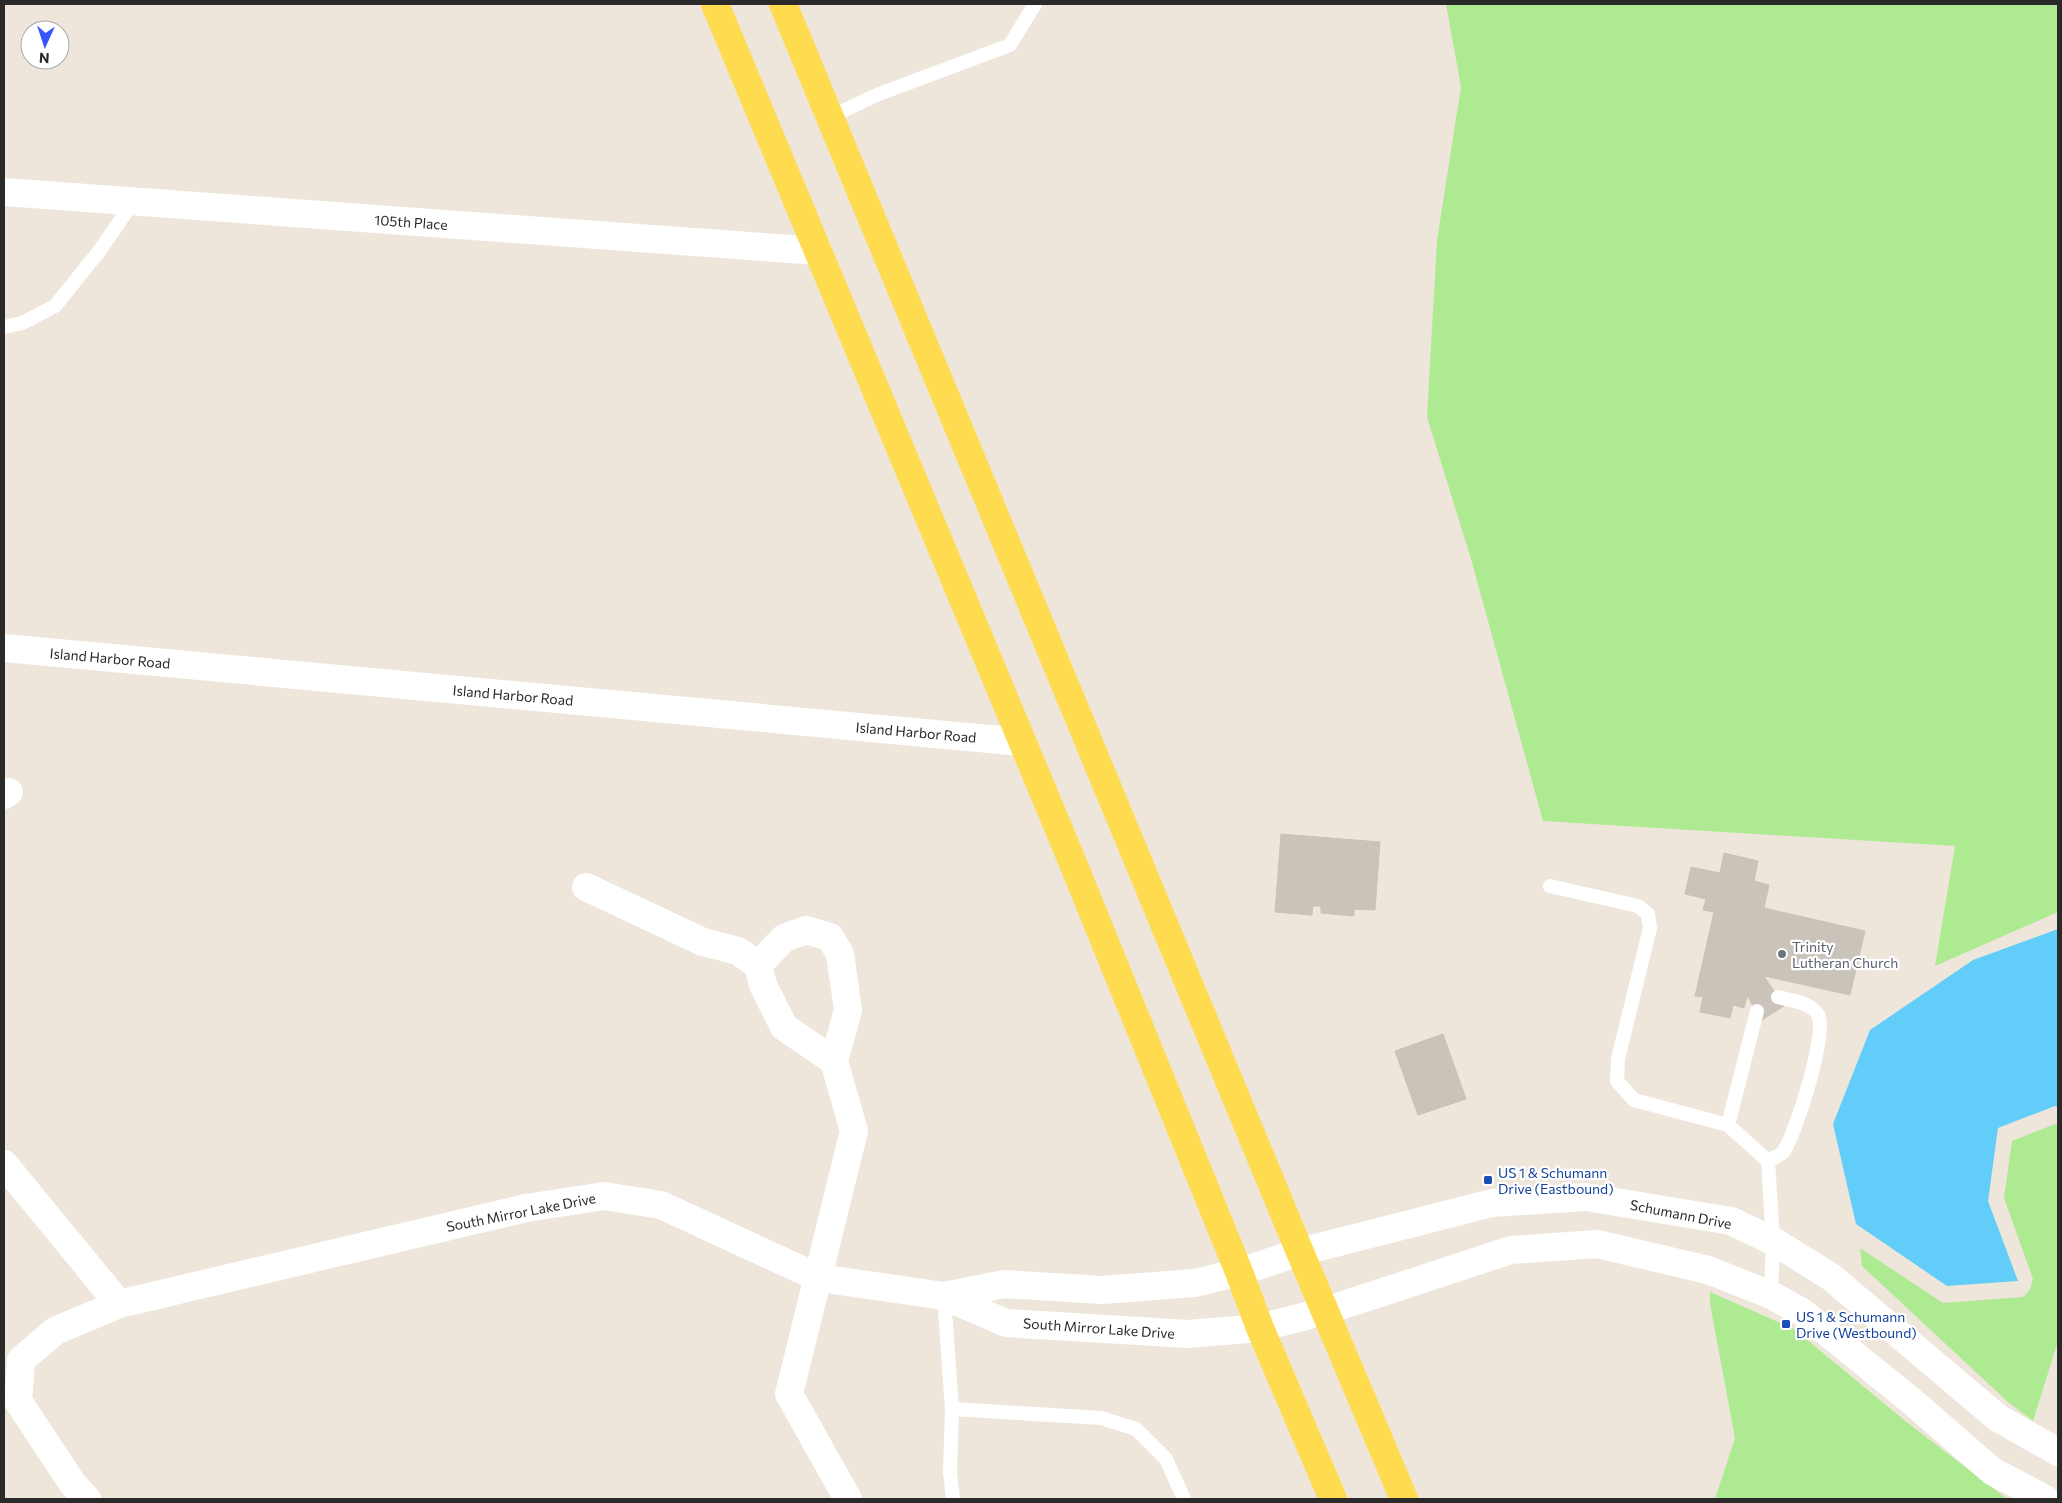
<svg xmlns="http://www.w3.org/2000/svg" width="2062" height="1503" font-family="Commissioner,sans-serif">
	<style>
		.green { fill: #adea92 }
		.water { fill: #63cdfa }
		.building { fill: #c9c3ba; stroke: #c9c3b4 }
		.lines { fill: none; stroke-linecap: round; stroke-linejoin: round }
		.lane { stroke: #fff; stroke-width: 14 }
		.street { stroke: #fff; stroke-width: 28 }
		.secondary { stroke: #fff; stroke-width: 28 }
		.primary { stroke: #fedb4f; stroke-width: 28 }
		.worship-dot { fill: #6b7280; stroke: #fff; stroke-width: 2 }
		.transit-dot { fill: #1a4fb4; stroke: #fff; stroke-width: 2 }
		.labels { text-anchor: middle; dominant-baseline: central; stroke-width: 4.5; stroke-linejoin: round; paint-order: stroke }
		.street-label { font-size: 14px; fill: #2a2a2a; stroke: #fff }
		.worship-label { font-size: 14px; fill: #5b616d; stroke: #fff; text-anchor: start }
		.transit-label { font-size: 14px; fill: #164399; stroke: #fff; text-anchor: start }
	</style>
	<rect width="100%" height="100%" fill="#eee6db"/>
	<!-- green -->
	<path class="green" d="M 1446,4 L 2058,4 L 2058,912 L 1935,966 L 1955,846 L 1543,821 L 1471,559 L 1427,417 L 1437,240 L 1461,87 Z
		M 2055,1124 L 2058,1126 L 2058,1341 L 2033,1421 L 2008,1402 L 1862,1266 L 1860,1248 L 1943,1303 L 2023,1297 L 2030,1290 L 2033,1279 L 2004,1198 L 2012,1141 Z
		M 1710,1292 L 1794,1329 L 1904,1420 L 2007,1499 L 1715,1499 L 1735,1438 L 1710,1304 Z"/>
	<!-- water -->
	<path class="water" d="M 2058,929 L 2058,1107 L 2055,1106 L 1998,1128 L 1988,1201 L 2018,1281 L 1947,1286 L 1856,1224 L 1833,1124 L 1870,1030 L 1973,960 Z"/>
	<!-- building -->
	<path class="building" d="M 1281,834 L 1380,842 L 1375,910 L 1354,909 L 1354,916 L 1321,913 L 1321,906 L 1313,906 L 1312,915 L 1275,912 Z
		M 1724,853 L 1758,861 L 1754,881 L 1769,885 L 1764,908 L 1865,931 L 1850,995 L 1764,976 L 1784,1006 L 1762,1020 L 1747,996 L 1744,1008 L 1733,1005 L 1730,1018 L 1700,1012 L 1703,997 L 1695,996 L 1714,912 L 1703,910 L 1706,899 L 1685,894 L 1691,867 L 1720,873 Z
		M 1443,1034 L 1466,1099 L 1418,1115 L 1395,1051 Z"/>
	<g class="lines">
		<!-- lane -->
		<path class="lane" d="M 830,117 L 879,94 L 1010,45 L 1035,4
			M 4,327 L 22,323 L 55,306 L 100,250 L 133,202
			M 1550,886 L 1638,906 L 1648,914 L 1650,928 L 1618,1059 L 1617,1081 L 1634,1100 L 1728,1125 L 1768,1161 L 1773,1241 L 1771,1295
			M 1728,1125 L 1757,1011
			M 1768,1161 C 1773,1158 1781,1155 1784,1151 C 1796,1133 1828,1032 1818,1015 C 1811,1002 1792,1001 1778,997
			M 944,1296 L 952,1409 L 950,1472 L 953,1499
			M 952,1409 L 1101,1418 L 1136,1429 L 1166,1459 L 1184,1499"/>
		<!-- street -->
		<path class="street" d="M 4,192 L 818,251
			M 4,648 L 1022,742
			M 4,795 L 9,792
			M 586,887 L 703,942 L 738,951 L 758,965 L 763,985 L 784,1027 L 834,1061
			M 758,965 L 784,938 L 806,930 L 830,937 L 840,954 L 848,1010 L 834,1061 L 854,1131 L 789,1394 L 848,1499
			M 4,1164 L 119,1304
			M 944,1296 L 1004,1284 L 1102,1290 L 1195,1283 L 1239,1272
			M 87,1499 L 73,1484 L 18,1401 L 21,1360 L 55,1331 L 119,1304 L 526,1208 L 604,1196 L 661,1205 L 819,1278 L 944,1296 L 1006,1323 L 1188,1334 L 1260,1328"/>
		<!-- secondary -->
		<path class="secondary" d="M 1239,1272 L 1300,1252 L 1492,1203 L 1586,1197 L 1731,1221 L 1773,1241 L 1831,1277 L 1998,1418 L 2058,1452
			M 1260,1328 L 1325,1311 L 1511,1250 L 1597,1244 L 1708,1270 L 1771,1295 L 1802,1312 L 1915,1404 L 1992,1471 L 2045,1499"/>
		<!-- primary -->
		<path class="primary" d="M 715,4 L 1070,856 L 1239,1272 L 1260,1328 L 1333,1499
			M 783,4 L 1300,1252 L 1404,1499"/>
	</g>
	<!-- markers -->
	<circle class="worship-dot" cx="1782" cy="954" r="5"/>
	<g class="transit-dot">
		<rect x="1483" y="1175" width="10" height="10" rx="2.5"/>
		<rect x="1781" y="1319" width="10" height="10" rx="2.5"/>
	</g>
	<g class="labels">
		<!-- street labels -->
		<g class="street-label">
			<text transform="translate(411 222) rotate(4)">105th Place</text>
			<text transform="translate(110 658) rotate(5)">Island Harbor Road</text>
			<text transform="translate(513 695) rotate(5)">Island Harbor Road</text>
			<text transform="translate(916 732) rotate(5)">Island Harbor Road</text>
			<text transform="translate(521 1212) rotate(-11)">South Mirror Lake Drive</text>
			<text transform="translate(1681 1214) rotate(11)">Schumann Drive</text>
			<text transform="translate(1099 1328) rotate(4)">South Mirror Lake Drive</text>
		</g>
		<!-- worship labels -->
		<g class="worship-label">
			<text x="1792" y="946">Trinity<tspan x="1792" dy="16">Lutheran Church</tspan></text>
		</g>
		<!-- transit labels -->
		<g class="transit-label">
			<text x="1498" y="1172">US 1 &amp; Schumann<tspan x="1498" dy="16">Drive (Eastbound)</tspan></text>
			<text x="1796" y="1316">US 1 &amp; Schumann<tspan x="1796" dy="16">Drive (Westbound)</tspan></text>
		</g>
	</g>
	<!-- border -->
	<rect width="2062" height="1503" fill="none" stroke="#2a2a2a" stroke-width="10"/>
	<!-- north arrow -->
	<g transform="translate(45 45) rotate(183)"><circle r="24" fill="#ffffff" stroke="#aaaaaa"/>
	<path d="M0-4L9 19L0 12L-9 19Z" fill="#3655ff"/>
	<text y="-8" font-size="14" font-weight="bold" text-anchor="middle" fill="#2a2a2a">N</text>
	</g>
</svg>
